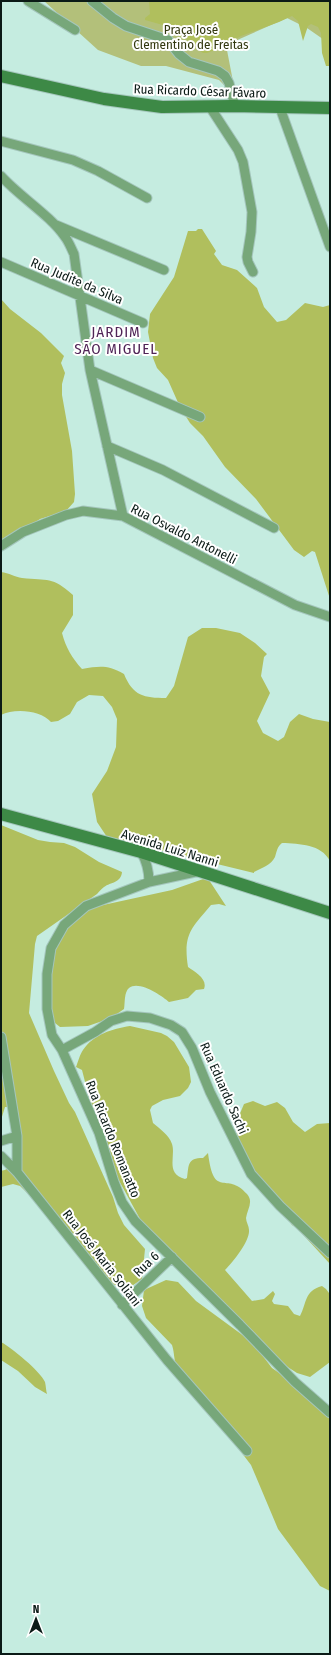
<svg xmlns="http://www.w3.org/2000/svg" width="331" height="1655" font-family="'Fira Sans Condensed',sans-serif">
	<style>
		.green { fill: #b3c07a }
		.forest { fill: #b0bf5d }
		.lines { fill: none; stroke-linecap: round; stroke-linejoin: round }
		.street-casing { stroke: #a4c6bc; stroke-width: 11 }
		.secondary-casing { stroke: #a4c6bc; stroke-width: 14 }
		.street { stroke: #77a77a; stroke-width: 9 }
		.secondary { stroke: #3d8946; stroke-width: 12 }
		.labels { text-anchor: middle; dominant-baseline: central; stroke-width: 4; stroke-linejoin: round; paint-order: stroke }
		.park-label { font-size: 13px; fill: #32380f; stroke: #fff }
		.street-label { font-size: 13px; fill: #0b1a16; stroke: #fff }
		.quarter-label { font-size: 15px; letter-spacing: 1px; fill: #502457; stroke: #fff }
	</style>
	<rect width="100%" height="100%" fill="#c5ece0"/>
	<!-- green -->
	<path class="green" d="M 44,1 L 330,1 L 330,44 L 307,28 L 287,18 L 226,45 L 236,97 L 219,80 L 166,66 L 141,66 L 98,50 Z"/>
	<!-- forest -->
	<path class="forest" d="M 149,1 L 330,1 L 330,66 L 326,66 L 322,53 L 321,33 L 318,27 L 311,24 L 308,26 L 303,41 L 298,21 L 292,16 L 279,22 L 241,36 L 220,48 L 207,53 L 203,53 L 192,45 L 177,29 L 145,20 L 145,18 L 150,14 Z
		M 198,229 L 202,229 L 216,251 L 214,254 L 222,265 L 237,270 L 257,288 L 264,307 L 277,322 L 286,320 L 305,303 L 323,307 L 330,305 L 330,599 L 315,552 L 312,551 L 304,557 L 294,550 L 256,499 L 225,467 L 203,436 L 190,423 L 180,407 L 168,380 L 157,368 L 153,358 L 148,332 L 150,314 L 174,277 L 188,231 L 196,231 Z
		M 1,299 L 10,309 L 41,333 L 64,356 L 61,363 L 65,373 L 62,384 L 62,395 L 72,451 L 75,494 L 74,502 L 66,511 L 40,519 L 15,536 L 1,549 Z
		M 1,572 C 9,573 15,577 22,578 C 48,581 52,576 73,595 L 73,615 L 62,633 C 66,648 72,658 82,669 C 101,666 107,665 124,674 C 133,696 144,698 166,698 L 174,686 L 188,637 L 202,628 L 216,628 L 240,633 L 255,643 L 267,654 L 264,657 L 261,676 L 270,693 L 257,721 L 263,733 L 278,741 L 284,737 L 290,722 L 299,714 L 313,719 L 330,722 L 330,861 C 321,844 300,844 282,843 C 277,847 277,851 275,857 C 271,865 262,868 254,872 L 254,873 L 143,846 L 113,846 L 97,822 L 92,794 L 107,771 L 116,747 L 117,719 L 112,707 L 103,696 L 89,695 L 77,702 L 70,714 L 58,721 L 51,722 C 41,710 14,708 1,715 Z
		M 1,825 L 38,840 L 50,842 L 64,843 L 75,847 L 99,862 L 122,872 C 121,883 111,882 104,887 C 101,889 99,892 97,894 L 37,936 L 35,944 L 29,1013 L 54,1071 L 69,1103 L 75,1112 L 113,1197 L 118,1213 L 124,1225 L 145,1249 L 142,1279 L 126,1290 L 111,1283 L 62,1226 L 20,1186 L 13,1184 L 1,1187 L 1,1171 C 5,1170 9,1169 11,1164 C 18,1151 12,1120 7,1107 L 5,1107 L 1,1120 Z
		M 206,878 L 209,880 L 226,906 L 219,904 L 211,905 C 191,929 183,934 188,967 C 195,972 208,979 204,989 L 196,990 L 188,998 L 169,1002 C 162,996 139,980 129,988 C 124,992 125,1003 124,1009 L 111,1018 L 88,1026 L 60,1027 L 55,1023 L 51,1015 L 47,989 L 55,944 L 72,921 L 81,912 L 94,907 L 172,890 Z
		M 130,1026 L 161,1033 L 167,1036 L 174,1042 L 189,1067 L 191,1082 L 188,1088 L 180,1096 L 163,1100 L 152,1106 L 150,1110 L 153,1123 C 160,1129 169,1135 172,1144 C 176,1156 165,1174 185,1179 L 187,1178 C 189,1165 187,1158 203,1158 L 208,1153 C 214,1201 226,1170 247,1194 C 254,1202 247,1210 246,1218 C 246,1222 249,1226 249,1230 C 250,1241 233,1262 225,1270 L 252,1301 L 264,1299 L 273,1291 L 275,1294 L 272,1301 L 274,1304 L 288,1306 L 294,1314 L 300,1316 C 307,1303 304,1291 322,1286 L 326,1289 L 329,1293 L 330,1362 L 310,1377 L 297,1373 L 283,1364 L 252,1330 L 157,1237 L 145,1228 L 111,1166 L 91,1105 L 82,1070 L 76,1067 C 78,1062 80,1054 83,1050 C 94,1034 112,1029 130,1026 Z
		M 253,1101 L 265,1106 L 277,1102 L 285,1108 L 293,1122 L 305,1132 L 317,1124 L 330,1123 L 330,1264 L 297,1228 L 292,1225 L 281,1208 L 238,1150 L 236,1123 L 244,1104 Z
		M 166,1280 L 178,1282 L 196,1301 L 252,1342 L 272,1368 L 330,1409 L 330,1591 L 320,1586 L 278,1529 L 251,1465 L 178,1369 C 173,1359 175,1354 172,1345 L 146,1318 L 142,1306 L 144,1290 Z
		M 1,1342 C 12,1348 40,1371 45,1382 C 46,1386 46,1391 47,1394 L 35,1387 L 18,1371 L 1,1360 Z"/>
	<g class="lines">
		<defs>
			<path id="street" d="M 28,1 L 75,30
				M 92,1 L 113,18 L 126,26 L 168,40 L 179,54 L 189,62 L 218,71 L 225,76 L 229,83 L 235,106
				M 210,107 L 238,150 L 243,162 L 252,212 L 251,232 L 247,257 L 248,262 L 253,272
				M 280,108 L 330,247
				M 1,141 L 73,160 L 98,171 L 147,198
				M 1,176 C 20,197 50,215 65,237 C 69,242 71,248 74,254 L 90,370 L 123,516
				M 56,225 L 164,270
				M 1,262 L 143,323
				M 90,370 L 200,417
				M 107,446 L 163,470 L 274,528
				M 1,546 L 23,532 L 66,515 L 83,511 L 123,516 L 295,605 L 330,617
				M 141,852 C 147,862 149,870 149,882
				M 200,871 L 149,882 L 86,906 L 64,925 L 51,948 L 47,974 L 47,1009 L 52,1035 L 62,1050 L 99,1133 L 114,1182 L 122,1202 L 135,1221 L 240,1325 L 295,1382 L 330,1413
				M 1,1037 L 17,1136 L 17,1172 L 167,1360 L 247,1451
				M 62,1050 L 95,1032 L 111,1021 L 127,1016 L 150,1018 L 171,1025 L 182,1032 L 192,1048 L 210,1092 L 251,1174 L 280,1206 L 330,1253
				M 1,1141 L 17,1136
				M 1,1156 L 17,1172
				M 122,1305 L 172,1257"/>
			<path id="secondary" d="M 1,76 L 104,99 L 162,107 L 233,106 L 330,108
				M 1,814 L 141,852 L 330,913"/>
		</defs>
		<!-- street casing -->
		<use href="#street" class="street-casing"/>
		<!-- secondary casing -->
		<use href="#secondary" class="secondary-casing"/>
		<!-- street -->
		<use href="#street" class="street"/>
		<!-- secondary -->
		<use href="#secondary" class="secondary"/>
	</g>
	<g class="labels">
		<!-- park labels -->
		<g class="park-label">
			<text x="191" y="29">Praça José<tspan x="191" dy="15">Clementino de Freitas</tspan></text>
		</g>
		<!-- street labels -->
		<g class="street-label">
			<text transform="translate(200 91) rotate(2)">Rua Ricardo César Fávaro</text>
			<text transform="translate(77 281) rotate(23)">Rua Judite da Silva</text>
			<text transform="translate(184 534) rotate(27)">Rua Osvaldo Antonelli</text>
			<text transform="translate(170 848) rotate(17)">Avenida Luiz Nanni</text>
			<text transform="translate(224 1088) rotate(66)">Rua Eduardo Sachi</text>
			<text transform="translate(113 1139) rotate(68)">Rua Ricardo Romanatto</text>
			<text transform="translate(102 1258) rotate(52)">Rua José Maria Soliani</text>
			<text transform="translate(146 1264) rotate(-44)">Rua 6</text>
		</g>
		<!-- quarter labels -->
		<g class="quarter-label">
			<text x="116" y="332">JARDIM<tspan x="116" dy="17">SÃO MIGUEL</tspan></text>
		</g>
	</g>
	<!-- border -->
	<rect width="331" height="1655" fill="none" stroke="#0b1a16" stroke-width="4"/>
	<!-- north arrow -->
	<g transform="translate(36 1619)" stroke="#ffffff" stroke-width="3" paint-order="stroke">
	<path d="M0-3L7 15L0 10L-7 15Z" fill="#0b1a16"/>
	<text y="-6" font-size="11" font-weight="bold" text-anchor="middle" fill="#0b1a16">N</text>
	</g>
</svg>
